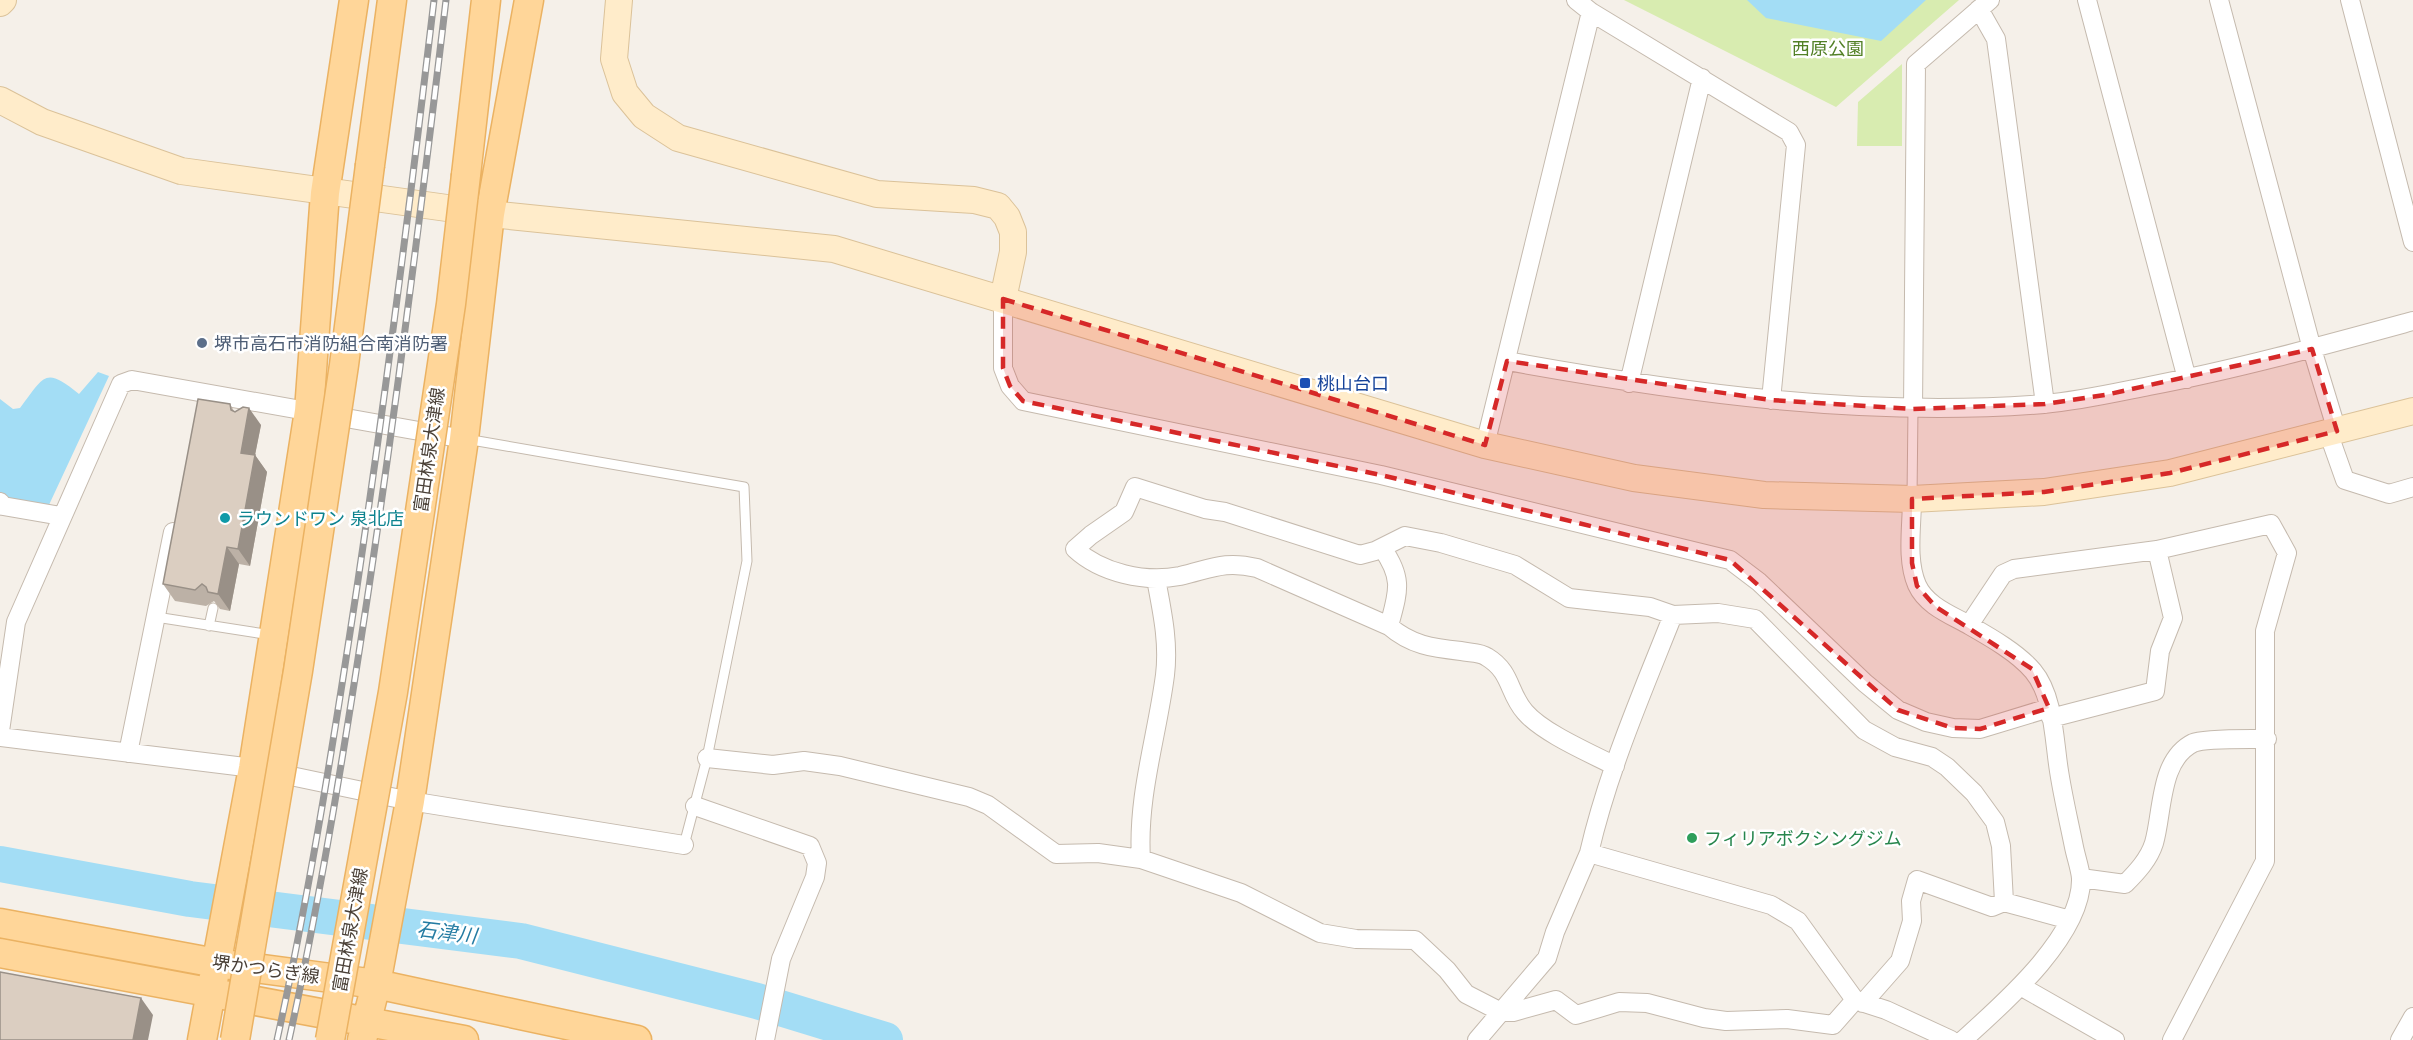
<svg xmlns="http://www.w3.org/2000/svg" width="2413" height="1040" font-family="Quicksand,'Noto Sans JP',sans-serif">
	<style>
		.green { fill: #d8ecb0 }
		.water { fill: #a3ddf5 }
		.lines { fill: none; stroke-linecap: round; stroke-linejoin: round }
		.river { stroke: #a3ddf5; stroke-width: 36 }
		.lane-casing { stroke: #c5baae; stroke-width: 11 }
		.street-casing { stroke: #c5baae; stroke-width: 20 }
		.secondary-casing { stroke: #dbc299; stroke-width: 28 }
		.primary-casing { stroke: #ebb262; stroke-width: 31 }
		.lane { stroke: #fff; stroke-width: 9 }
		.street { stroke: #fff; stroke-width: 18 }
		.secondary { stroke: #ffecca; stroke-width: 26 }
		.primary { stroke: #ffd699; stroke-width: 28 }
		.rail-casing { stroke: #989898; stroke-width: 7 }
		.rail { stroke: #fff; stroke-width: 4.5; stroke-dasharray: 14; stroke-linecap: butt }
		.primary-bridge-casing { stroke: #ebb262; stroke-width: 31; stroke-linecap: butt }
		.primary-bridge { stroke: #ffd699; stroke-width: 28 }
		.wall { fill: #bcb1a6 }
		.shaded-wall { fill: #999087 }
		.building { fill: #dbcec1; stroke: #999087; stroke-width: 1.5 }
		.marked { fill: #d62828; fill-opacity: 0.2; stroke: #d62828; stroke-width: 4.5; stroke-dasharray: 12 8; stroke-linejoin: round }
		.service-dot { fill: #5c6f8a; stroke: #fff; stroke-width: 2 }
		.transit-dot { fill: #1a4fb4; stroke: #fff; stroke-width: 2 }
		.culture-dot { fill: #0f9aa8; stroke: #fff; stroke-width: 2 }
		.leisure-dot { fill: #2e9e5b; stroke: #fff; stroke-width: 2 }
		.labels { text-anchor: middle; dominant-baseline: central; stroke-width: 5; stroke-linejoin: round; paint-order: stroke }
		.park-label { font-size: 18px; fill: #528026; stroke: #fff }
		.service-label { font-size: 18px; fill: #4e5e75; stroke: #fff; text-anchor: start }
		.transit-label { font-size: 18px; fill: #164399; stroke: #fff; text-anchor: start }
		.street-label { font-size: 18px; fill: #4a4037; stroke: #fff }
		.culture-label { font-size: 18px; fill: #0d838f; stroke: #fff; text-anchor: start }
		.leisure-label { font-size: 18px; fill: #27864d; stroke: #fff; text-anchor: start }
		.water-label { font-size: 20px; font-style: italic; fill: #257ca3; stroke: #fff }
	</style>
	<rect width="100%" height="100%" fill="#f5f0e9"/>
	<!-- green -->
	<path class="green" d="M 1624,0 L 1959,0 L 1836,107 Z
		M 1902,64 L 1902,146 L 1857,146 L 1858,102 Z"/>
	<!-- water -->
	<path class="water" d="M 1747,0 L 1926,0 L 1881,41 L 1766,18 Z
		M 98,372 L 109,376 L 48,507 L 5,497 L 0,492 L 0,399 L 13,409 L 20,408 C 45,376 44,366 79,394 Z"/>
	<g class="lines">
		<!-- river -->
		<path class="river" d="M 0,864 L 190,899 L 521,941 L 757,1001 L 885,1040"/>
		<defs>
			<path id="lane" d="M 466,439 L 744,487 L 747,561 L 707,758 L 684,845
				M 1912,497 L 1913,409
				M 156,617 L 271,635
				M 209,626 L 213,608"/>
			<path id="street" d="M 1576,0 L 1591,12 L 1789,132 L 1796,145 L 1771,400
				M 2087,0 L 2187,379
				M 2219,0 L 2312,349 L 2337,431
				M 2350,0 L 2413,242
				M 1979,9 L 1996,39 L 2045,404
				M 1003,299 L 1003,368 L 1010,386 L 1023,401 L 1381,475 L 1730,560 L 1759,582 L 1865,683 L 1898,710 L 1926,722 L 1953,728 L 1980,729 L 2049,708
				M 1507,361 C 1684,393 1863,418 2044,404 C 2079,401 2114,393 2149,386 C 2238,369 2325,345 2413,321
				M 1629,383 L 1702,78
				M 1913,409 L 1916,64 L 1990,0
				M 2328,432 L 2345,480 L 2389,494 L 2413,487
				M 1485,445 L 1591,12
				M 1912,499 C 1912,526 1906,560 1917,585 C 1926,605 1949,614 1967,624 C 1988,636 2017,652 2033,671 C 2054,696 2054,740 2059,771 C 2063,797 2069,822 2074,847 C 2076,857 2080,868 2081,878 C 2083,935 2002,1005 1963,1040
				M 0,502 L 3,506 L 61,516
				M 1382,548 C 1404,579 1398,592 1389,626
				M 1673,615 C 1642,693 1608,771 1589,853 L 1771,905 L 1798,921 L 1855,1000 L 1886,1010 L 1951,1040
				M 1969,625 L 2003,574 L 2014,569 L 2157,550 L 2271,524 L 2287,553 L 2265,631 L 2265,861 L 2172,1040
				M 2051,718 L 2155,691 L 2160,651 L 2173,618 L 2157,550
				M 0,731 L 16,622 L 121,384 L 132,380 L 464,439
				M 0,737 L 253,768 L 410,801 L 684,845
				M 128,753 L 173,532
				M 707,758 L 773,765 L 804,761 L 840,766 L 969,797 L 988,805 L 1056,854 L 1098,853 L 1141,859 L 1241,893 L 1320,933 L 1356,939 L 1415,940 L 1447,970 L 1466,994 L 1501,1012 L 1513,1012 L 1556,1000 L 1576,1015 L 1619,1002 L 1647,1003 L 1704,1018 L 1726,1021 L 1787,1019 L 1833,1025 L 1855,1000
				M 1615,766 C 1590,753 1543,733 1525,712 C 1508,693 1512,672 1487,657 C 1480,652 1469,653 1461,651 C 1432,648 1411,645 1389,626 L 1257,568 C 1224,560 1211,569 1180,576 C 1145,583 1101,573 1075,549 L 1091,535 L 1124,512 L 1135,487 L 1205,509 L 1225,512 L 1360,555 L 1375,551 L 1405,536 L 1441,543 L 1515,565 L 1569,598 L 1650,607 L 1673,615 L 1718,613 L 1755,619 L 1864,730 L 1895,747 L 1932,757 L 1947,767 L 1974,793 L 1995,822 L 2001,846 L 2004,902 L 2070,920
				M 695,806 L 810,846 L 817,863 L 815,877 L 781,959 L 765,1040
				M 1141,859 C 1137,796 1157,737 1165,675 C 1169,642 1162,611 1156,579
				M 2081,878 L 2125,884 C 2137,872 2149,859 2154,843 C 2163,812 2159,760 2193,743 C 2204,738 2252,739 2267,739
				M 2022,987 L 2115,1040
				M 1863,1003 L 1900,961 L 1912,921 L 1911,901 L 1917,880 L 1992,907 L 2004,902
				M 1477,1040 L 1547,958 L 1555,932 L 1589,853
				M 2400,1040 L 2413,1017"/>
			<path id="secondary" d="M 619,0 L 614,59 L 625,93 L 644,116 L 678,138 L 877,194 L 974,200 L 998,206 L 1007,217 L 1013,232 L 1013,252 L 1003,299
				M 0,3 L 3,0
				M 0,100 L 42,122 L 181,171 L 490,214 L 834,249 L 1485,445 L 1634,478 L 1764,495 L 1912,499 L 2044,492 L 2170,473 L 2413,411"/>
			<path id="primary" d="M 370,165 L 392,0
				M 466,175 L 486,0
				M 0,923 L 216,963 L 376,984 L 637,1040
				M 0,953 L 464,1040
				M 202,1040 L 253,768 L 309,411 L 325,193 L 354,0
				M 362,1040 L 376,984 L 410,801 L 464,439 L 490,214 L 529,0"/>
		</defs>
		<!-- lane casing -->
		<use href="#lane" class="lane-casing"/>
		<!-- street casing -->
		<use href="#street" class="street-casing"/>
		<!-- secondary casing -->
		<use href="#secondary" class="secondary-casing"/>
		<!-- primary casing -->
		<use href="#primary" class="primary-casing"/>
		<!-- lane -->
		<use href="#lane" class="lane"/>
		<!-- street -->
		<use href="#street" class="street"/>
		<!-- secondary -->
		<use href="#secondary" class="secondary"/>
		<!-- primary -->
		<use href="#primary" class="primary"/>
		<defs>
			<path id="rail" d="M 277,1040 C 310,890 334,739 357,587 C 386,392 411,196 434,0
				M 289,1040 C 322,890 346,739 369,587 C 398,392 423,196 446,0"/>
		</defs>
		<!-- rail casing -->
		<use href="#rail" class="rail-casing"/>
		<!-- rail -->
		<use href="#rail" class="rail"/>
		<defs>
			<path id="primary-bridge" d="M 235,1040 L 298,671 L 344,365 L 370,165
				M 330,1040 L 393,692 L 451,304 L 466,175"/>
		</defs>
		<!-- primary-bridge casing -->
		<use href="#primary-bridge" class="primary-bridge-casing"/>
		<!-- primary-bridge -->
		<use href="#primary-bridge" class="primary-bridge"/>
	</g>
	<!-- wall -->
	<path class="wall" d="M 230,404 L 234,411 L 261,425 L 255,455 L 267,472 L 250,566 L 239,564 L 230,611 L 220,609 L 214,601 L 206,606 L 175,601 L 163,584 Z"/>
	<!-- shaded-wall -->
	<path class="shaded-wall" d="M 249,408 L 261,425 L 255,455 L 267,472 L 250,566 L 238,549 L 241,453 Z
		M 227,547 L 239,564 L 230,611 L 218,594 Z
		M 141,998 L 153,1015 L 148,1040 L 133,1040 Z"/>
	<!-- building -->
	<path class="building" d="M 198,399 L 230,404 L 231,410 L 235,412 L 243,407 L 249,408 L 241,453 L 255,455 L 238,549 L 227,547 L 218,594 L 208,592 L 206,587 L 202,584 L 195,590 L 163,584 Z
		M 0,972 L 141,998 L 133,1040 L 0,1040 Z"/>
	<!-- marked area -->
	<path class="marked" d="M 1003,299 L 1485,445 L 1507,361 L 1771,400 L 1913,409 L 2045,404 L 2105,395 L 2312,349 L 2337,431 L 2170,473 L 2044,492 L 1912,499 L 1912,563 L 1917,586 L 1936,607 L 2032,669 L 2049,708 L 1980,729 L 1953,728 L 1898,710 L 1730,560 L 1381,475 L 1023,401 L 1010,386 L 1003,368 Z"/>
	<!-- markers -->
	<circle class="service-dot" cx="202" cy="343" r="6"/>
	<rect class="transit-dot" x="1299" y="377" width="12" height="12" rx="3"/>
	<circle class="culture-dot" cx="225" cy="518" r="6"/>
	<circle class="leisure-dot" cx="1692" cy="838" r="6"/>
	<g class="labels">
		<!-- park labels -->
		<g class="park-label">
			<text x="1828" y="48">西原公園</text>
		</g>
		<!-- service labels -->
		<g class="service-label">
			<text x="214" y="343">堺市高石市消防組合南消防署</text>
		</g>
		<!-- transit labels -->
		<g class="transit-label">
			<text x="1317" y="383">桃山台口</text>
		</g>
		<!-- street labels -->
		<g class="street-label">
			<text transform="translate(429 450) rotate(-82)">富田林泉大津線</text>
			<text transform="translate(350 930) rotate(-80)">富田林泉大津線</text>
			<text transform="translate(266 969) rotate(8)">堺かつらぎ線</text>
		</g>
		<!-- culture labels -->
		<g class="culture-label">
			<text x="237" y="518">ラウンドワン 泉北店</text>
		</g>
		<!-- leisure labels -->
		<g class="leisure-label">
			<text x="1704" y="838">フィリアボクシングジム</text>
		</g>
		<!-- water labels -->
		<g class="water-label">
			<text transform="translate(447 932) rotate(7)">石津川</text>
		</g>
	</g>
</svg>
